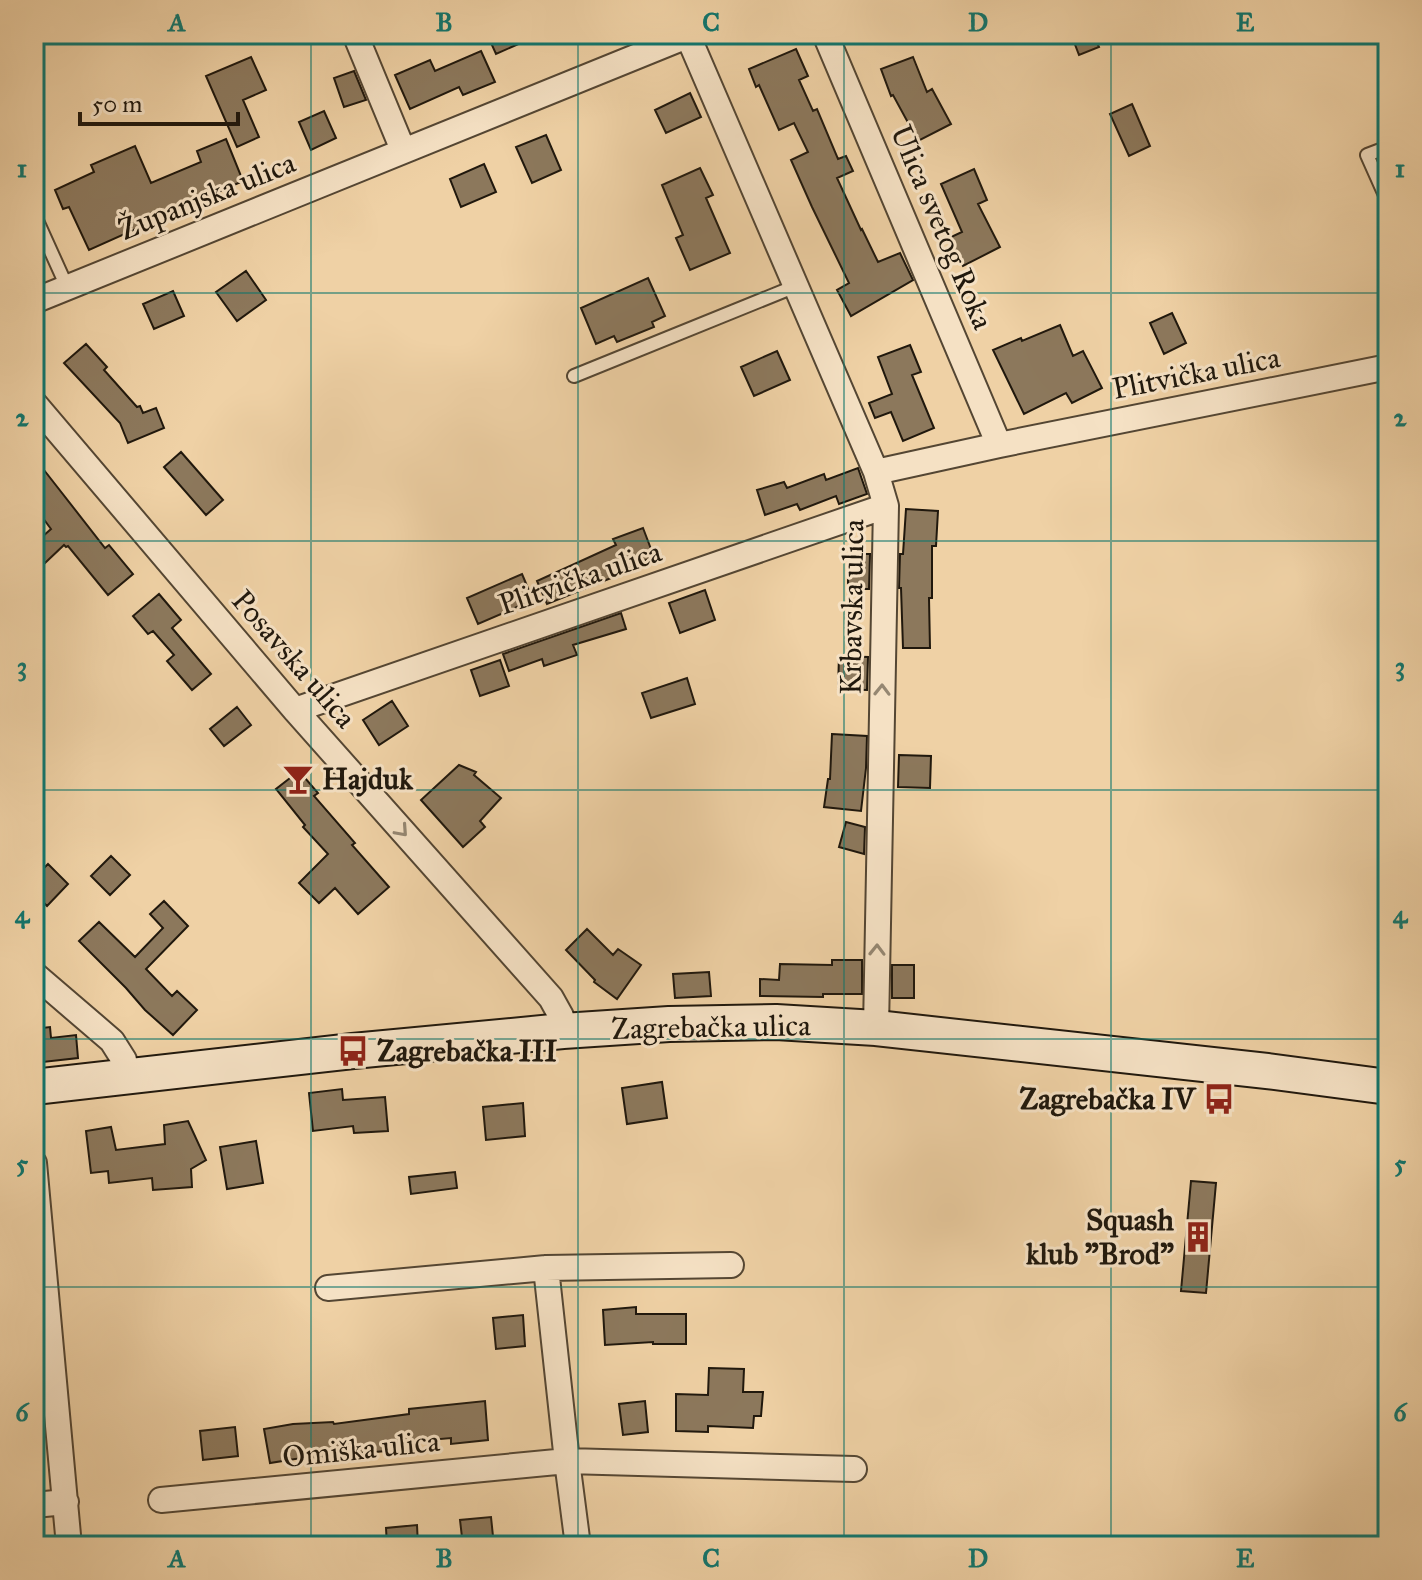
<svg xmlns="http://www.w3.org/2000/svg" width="1422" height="1580" font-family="'IM FELL Great Primer',serif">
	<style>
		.building { fill: #8c785c; stroke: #20180d; stroke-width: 2 }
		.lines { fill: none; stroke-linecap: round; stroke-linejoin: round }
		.service-casing { stroke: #544633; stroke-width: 16 }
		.minor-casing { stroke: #544633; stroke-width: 28 }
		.secondary-casing { stroke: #20180d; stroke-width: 38 }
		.service { stroke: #f5e1c4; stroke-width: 12 }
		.minor { stroke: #f5e1c4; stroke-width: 24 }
		.secondary { stroke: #f5e1c4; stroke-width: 34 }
		.oneway { stroke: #958772 }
		.grid { fill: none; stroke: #0f766e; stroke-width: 2; stroke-opacity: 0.55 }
		.labels { text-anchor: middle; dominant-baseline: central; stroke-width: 6; stroke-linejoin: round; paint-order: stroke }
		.street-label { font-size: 30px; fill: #20180d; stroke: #f5e1c4 }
		.poi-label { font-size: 30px; font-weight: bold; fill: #20180d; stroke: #f5e1c4; text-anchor: start }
		.neatline { fill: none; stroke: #0f766e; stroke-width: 3 }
		.grid-label { font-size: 26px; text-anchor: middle; font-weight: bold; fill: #0f766e }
	</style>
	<rect width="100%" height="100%" fill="#efd1a5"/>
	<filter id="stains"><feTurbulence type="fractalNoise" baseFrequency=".0025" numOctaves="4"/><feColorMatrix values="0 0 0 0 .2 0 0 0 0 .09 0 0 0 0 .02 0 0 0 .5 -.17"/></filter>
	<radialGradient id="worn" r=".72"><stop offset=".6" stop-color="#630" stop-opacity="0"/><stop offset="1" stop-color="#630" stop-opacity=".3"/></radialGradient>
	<!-- building -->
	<path class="building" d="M 487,34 L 541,34 L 496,54 Z
		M 1071,34 L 1093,34 L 1099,47 L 1079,55 Z
		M 796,49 L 808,76 L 799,80 L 813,111 L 817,109 L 838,159 L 846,156 L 853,171 L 837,178 L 861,230 L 862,229 L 878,262 L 900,253 L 913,280 L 851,316 L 837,290 L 849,283 L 812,207 L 791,160 L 808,152 L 794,123 L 779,130 L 759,85 L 756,87 L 749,69 Z
		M 481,51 L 495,82 L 463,95 L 459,87 L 410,109 L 395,75 L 430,60 L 435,71 Z
		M 251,57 L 266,90 L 243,100 L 259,137 L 237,147 L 206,76 Z
		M 913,57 L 927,92 L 932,89 L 951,124 L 918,141 L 893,95 L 891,96 L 881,69 Z
		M 354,71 L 366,100 L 344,107 L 334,78 Z
		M 690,93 L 701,117 L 666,133 L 655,110 Z
		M 1132,104 L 1150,146 L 1129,156 L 1110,114 Z
		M 324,111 L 336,138 L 311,150 L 299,122 Z
		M 546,135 L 561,170 L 532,183 L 516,147 Z
		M 226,139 L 243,181 L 89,250 L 69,207 L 63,209 L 55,190 L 94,172 L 91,165 L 135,146 L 151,183 L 201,162 L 197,151 Z
		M 484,164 L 496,192 L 461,207 L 450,179 Z
		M 700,168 L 713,195 L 706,198 L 730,253 L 690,270 L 676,238 L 683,235 L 662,185 Z
		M 974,169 L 987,200 L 978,204 L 1000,247 L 963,266 L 949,238 L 962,232 L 941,184 Z
		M 246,271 L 266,300 L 237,321 L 216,292 Z
		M 648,278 L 665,316 L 652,322 L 654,327 L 617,342 L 614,336 L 596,344 L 581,308 Z
		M 173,291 L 184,316 L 154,329 L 143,304 Z
		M 1172,313 L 1186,343 L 1164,354 L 1150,323 Z
		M 1060,325 L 1073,356 L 1083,351 L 1102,388 L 1072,403 L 1066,393 L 1024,414 L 993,350 L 1021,338 L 1022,341 Z
		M 86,344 L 107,367 L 104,370 L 137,407 L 140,406 L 143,413 L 156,408 L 164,428 L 128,443 L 120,423 L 64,363 Z
		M 910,345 L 921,372 L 912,375 L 934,428 L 903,441 L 891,412 L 875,418 L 869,403 L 892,394 L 878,357 Z
		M 777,351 L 790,380 L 754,396 L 741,367 Z
		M 181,452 L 223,500 L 206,515 L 164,467 Z
		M 858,468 L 867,494 L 839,504 L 836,496 L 800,510 L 797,504 L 765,515 L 757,490 L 784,482 L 787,488 L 824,474 L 826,480 Z
		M 44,470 L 105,548 L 109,545 L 133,574 L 108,595 L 68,546 L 66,547 L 64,545 L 45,563 L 34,550 L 34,544 L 51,529 L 34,506 L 34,478 Z
		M 906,509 L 938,511 L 936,546 L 932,546 L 932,598 L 929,598 L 930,648 L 903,648 L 901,588 L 899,588 L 900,554 L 903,554 Z
		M 643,528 L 654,557 L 619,571 L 621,574 L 547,604 L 537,581 L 616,545 L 613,539 Z
		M 848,554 L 870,554 L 869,589 L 848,589 Z
		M 522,574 L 533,600 L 478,624 L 467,598 Z
		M 705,590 L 715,620 L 680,633 L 669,603 Z
		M 159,594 L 181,620 L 172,628 L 211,674 L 192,690 L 167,661 L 174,655 L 153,631 L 148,634 L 133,616 Z
		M 621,613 L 626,629 L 573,645 L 577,655 L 544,666 L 542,659 L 509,671 L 503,654 Z
		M 839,656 L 868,657 L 867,690 L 838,689 Z
		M 500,660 L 509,686 L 480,696 L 471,670 Z
		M 687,678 L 695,704 L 651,718 L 642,693 Z
		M 392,701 L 408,726 L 379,745 L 363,720 Z
		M 237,707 L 251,725 L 224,746 L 210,729 Z
		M 832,734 L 867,736 L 866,768 L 861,811 L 824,807 L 828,779 L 830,779 Z
		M 899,755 L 931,756 L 930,788 L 898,787 Z
		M 459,765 L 476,772 L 474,775 L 501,798 L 480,821 L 485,827 L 463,847 L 421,800 Z
		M 299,771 L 318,793 L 314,796 L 355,843 L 352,845 L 389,887 L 358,914 L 335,888 L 319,903 L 299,883 L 328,854 L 303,827 L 305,825 L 276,789 Z
		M 846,822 L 865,827 L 864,854 L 839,847 Z
		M 111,856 L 130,875 L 110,895 L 91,876 Z
		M 48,864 L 68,884 L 47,906 L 34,893 L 34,878 Z
		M 164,901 L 188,926 L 146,969 L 172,996 L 177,991 L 197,1010 L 173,1035 L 145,1010 L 126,988 L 79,941 L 99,922 L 135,957 L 163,928 L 150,914 Z
		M 587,929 L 613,955 L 618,949 L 641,965 L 617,999 L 594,982 L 595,980 L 566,950 Z
		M 832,960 L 862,960 L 862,994 L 823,994 L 823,997 L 760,996 L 760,979 L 779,980 L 780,964 L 832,965 Z
		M 892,965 L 914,965 L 914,998 L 892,998 Z
		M 709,972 L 711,996 L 675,998 L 673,974 Z
		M 50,1027 L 51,1038 L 76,1035 L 78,1058 L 34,1063 L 34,1029 Z
		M 662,1082 L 667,1118 L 627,1124 L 622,1088 Z
		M 342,1089 L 343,1100 L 385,1097 L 388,1131 L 354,1133 L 353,1126 L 313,1131 L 309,1093 Z
		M 523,1103 L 525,1136 L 486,1140 L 483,1107 Z
		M 188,1121 L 206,1160 L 191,1169 L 192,1187 L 153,1190 L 152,1178 L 109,1183 L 108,1171 L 91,1173 L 86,1131 L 111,1127 L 116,1150 L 165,1144 L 164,1125 Z
		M 256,1141 L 263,1183 L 227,1189 L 220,1147 Z
		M 455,1172 L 457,1188 L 411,1194 L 409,1177 Z
		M 1191,1181 L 1216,1183 L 1206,1293 L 1181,1291 Z
		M 636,1307 L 636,1314 L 686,1314 L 686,1344 L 653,1344 L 653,1342 L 605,1345 L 603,1310 Z
		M 523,1315 L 525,1346 L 496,1349 L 493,1318 Z
		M 709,1368 L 744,1369 L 743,1392 L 763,1392 L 761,1416 L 754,1416 L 753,1428 L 708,1426 L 708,1432 L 676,1431 L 676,1394 L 708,1395 Z
		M 485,1401 L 488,1440 L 451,1444 L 451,1438 L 396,1443 L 397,1450 L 295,1459 L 270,1463 L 264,1429 L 293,1424 L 333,1422 L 334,1424 L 409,1414 L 409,1409 Z
		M 645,1401 L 648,1432 L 623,1435 L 619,1404 Z
		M 235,1427 L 238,1456 L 203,1460 L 200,1431 Z
		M 491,1517 L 494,1546 L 463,1546 L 460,1520 Z
		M 417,1525 L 418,1546 L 387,1546 L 386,1528 Z"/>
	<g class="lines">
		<defs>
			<path id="service" d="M 1388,147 L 1367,155 L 1388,202
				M 34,214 L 67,287
				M 574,376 L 796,286"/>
			<path id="minor" d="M 355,34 L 403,150
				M 825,34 L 999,445
				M 688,36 L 876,472 L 886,506 L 876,1028
				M 34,301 L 692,34
				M 34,403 L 295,710 L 551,998 L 561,1016 L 563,1031
				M 876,472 L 999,445 L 1388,367
				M 295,710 L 886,506
				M 34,974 L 112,1041 L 124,1060 L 127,1077
				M 34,1163 L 69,1546
				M 546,1268 L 567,1461 L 578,1546
				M 328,1288 L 546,1268 L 731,1265
				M 161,1500 L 567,1461 L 854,1469
				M 34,1505 L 66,1502"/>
			<path id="secondary" d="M 34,1087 L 353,1051 L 563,1031 L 669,1024 L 776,1022 L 876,1028 L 1267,1071 L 1388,1087"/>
		</defs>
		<!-- service casing -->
		<use href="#service" class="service-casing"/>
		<!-- minor casing -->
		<use href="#minor" class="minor-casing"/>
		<!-- secondary casing -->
		<use href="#secondary" class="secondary-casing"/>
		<!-- service -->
		<use href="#service" class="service"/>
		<!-- minor -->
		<use href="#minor" class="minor"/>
		<!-- secondary -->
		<use href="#secondary" class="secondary"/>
	</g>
	<!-- one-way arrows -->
	<defs><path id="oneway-chevron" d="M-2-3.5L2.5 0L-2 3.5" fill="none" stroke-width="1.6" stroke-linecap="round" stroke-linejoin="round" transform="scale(2)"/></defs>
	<g class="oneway">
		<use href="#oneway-chevron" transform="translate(882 690) rotate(-89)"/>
		<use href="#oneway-chevron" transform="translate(402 831) rotate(48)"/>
		<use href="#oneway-chevron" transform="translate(877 950) rotate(-89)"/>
	</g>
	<!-- grid -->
	<path class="grid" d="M 311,34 L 311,1546M 578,34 L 578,1546M 844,34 L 844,1546M 1111,34 L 1111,1546M 34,293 L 1388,293M 34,541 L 1388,541M 34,790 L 1388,790M 34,1039 L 1388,1039M 34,1287 L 1388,1287"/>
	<!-- icons -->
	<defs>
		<symbol id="bar-bare" viewBox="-9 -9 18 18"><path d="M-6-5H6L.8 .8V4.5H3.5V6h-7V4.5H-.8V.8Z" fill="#8f2418" stroke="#f5e1c4" stroke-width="2.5" paint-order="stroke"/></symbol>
		<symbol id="bus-bare" viewBox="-9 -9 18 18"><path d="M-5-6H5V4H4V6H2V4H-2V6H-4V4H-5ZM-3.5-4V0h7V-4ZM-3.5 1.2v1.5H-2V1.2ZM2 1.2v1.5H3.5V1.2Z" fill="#8f2418" stroke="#f5e1c4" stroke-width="2.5" paint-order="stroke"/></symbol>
		<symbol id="building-bare" viewBox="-9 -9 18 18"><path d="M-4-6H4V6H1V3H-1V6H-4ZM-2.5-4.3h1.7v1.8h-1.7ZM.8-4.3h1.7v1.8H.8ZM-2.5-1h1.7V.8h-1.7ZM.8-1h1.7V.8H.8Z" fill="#8f2418" stroke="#f5e1c4" stroke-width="2.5" paint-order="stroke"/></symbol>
	</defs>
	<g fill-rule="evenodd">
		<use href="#bar-bare" x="276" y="757" width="44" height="44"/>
		<use href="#bus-bare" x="331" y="1029" width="44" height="44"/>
		<use href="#bus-bare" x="1197" y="1077" width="44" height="44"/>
		<use href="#building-bare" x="1176" y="1215" width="44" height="44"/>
	</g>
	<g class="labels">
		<!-- street labels -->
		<g class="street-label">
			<text transform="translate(207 196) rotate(-22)">Županjska ulica</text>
			<text transform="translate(942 227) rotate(67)">Ulica svetog Roka</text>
			<text transform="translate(1196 373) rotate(-11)">Plitvička ulica</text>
			<text transform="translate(580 578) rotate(-19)">Plitvička ulica</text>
			<text transform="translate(852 607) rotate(-89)">Krbavska ulica</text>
			<text transform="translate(294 659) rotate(49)">Posavska ulica</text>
			<text transform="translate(711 1027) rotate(-1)">Zagrebačka ulica</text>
			<text transform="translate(361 1449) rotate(-6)">Omiška ulica</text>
		</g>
		<!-- poi labels -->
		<g class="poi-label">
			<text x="322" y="779">Hajduk</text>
			<text x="377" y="1051">Zagrebačka III</text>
			<text x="1195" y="1099" text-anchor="end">Zagrebačka IV</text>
			<text x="1174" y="1220" text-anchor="end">Squash<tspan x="1174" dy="34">klub "Brod"</tspan></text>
		</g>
	</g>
	<!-- margin -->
	<rect width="1422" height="1580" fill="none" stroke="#efd1a5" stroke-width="88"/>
	<!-- scale -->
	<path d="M80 112v12h158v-12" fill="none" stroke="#20180d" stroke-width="4"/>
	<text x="92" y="112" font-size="24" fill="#20180d" stroke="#f5e1c4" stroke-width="6" paint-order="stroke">50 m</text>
	<rect x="44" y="44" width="1334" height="1492" class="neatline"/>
	<g class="grid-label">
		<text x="177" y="31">A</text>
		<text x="444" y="31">B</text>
		<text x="711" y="31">C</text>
		<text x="978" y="31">D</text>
		<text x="1245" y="31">E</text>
		<text x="22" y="177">1</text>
		<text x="1400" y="177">1</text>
		<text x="22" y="426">2</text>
		<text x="1400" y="426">2</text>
		<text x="22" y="675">3</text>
		<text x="1400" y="675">3</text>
		<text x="22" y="923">4</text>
		<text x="1400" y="923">4</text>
		<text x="22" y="1172">5</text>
		<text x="1400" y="1172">5</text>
		<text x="22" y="1421">6</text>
		<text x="1400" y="1421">6</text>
		<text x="177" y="1567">A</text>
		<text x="444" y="1567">B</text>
		<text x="711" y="1567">C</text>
		<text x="978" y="1567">D</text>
		<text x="1245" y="1567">E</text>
	</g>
	<rect width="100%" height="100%" filter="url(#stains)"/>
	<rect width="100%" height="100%" fill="url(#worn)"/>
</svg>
